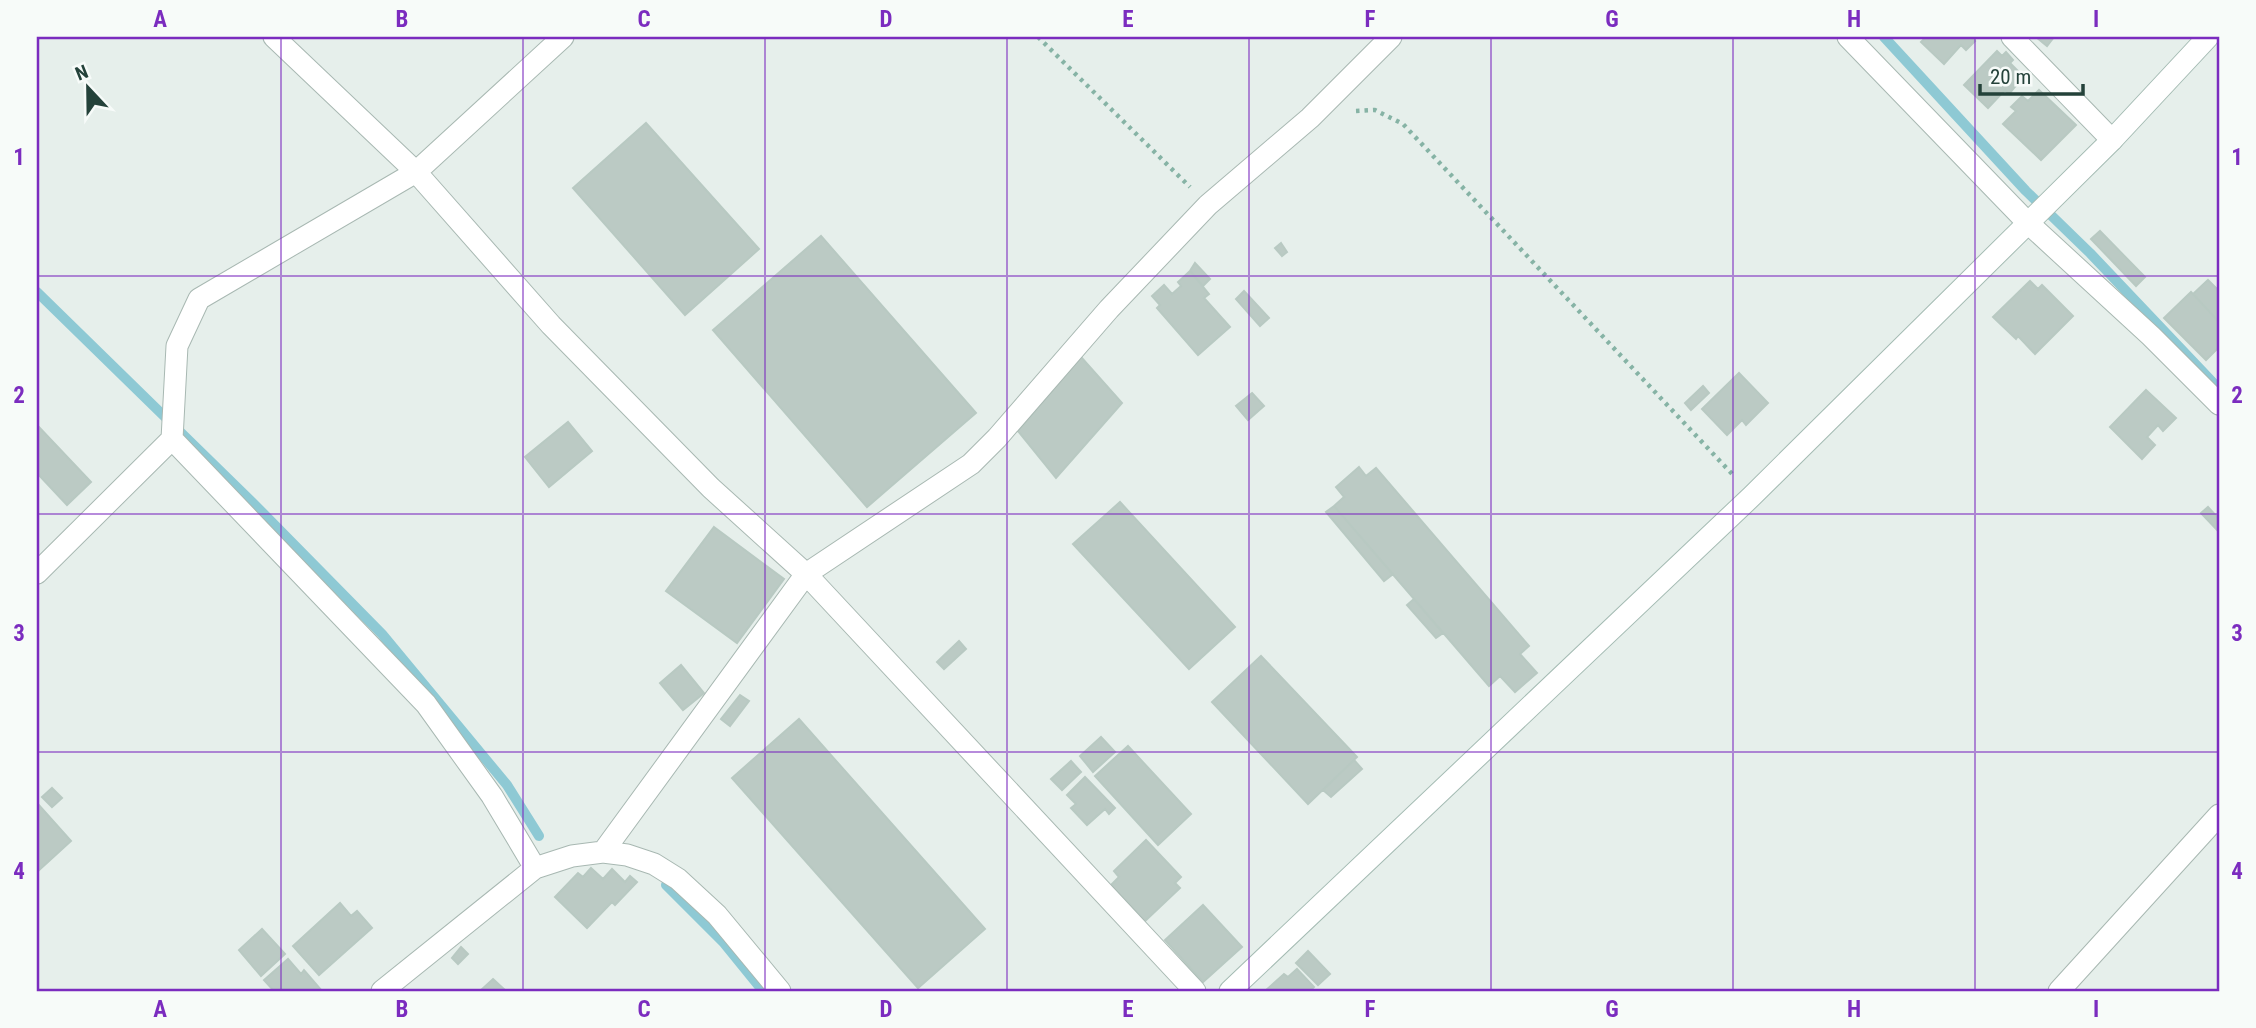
<svg xmlns="http://www.w3.org/2000/svg" width="2256" height="1028" font-family="'Roboto Condensed',sans-serif">
	<style>
		.lines { fill: none; stroke-linecap: round; stroke-linejoin: round }
		.stream { stroke: #8ec9d4; stroke-width: 10 }
		.building { fill: #bbcac4; stroke: #b8c9c2; stroke-width: 2 }
		.street-casing { stroke: #a8b8b2; stroke-width: 23 }
		.secondary-casing { stroke: #a4bbb3; stroke-width: 23 }
		.path { stroke: #86b3a5; stroke-width: 4.5; stroke-dasharray: 3.5 5; stroke-linecap: butt }
		.street { stroke: #fff; stroke-width: 21 }
		.secondary { stroke: #fff; stroke-width: 21 }
		.grid { fill: none; stroke: #7b2cbf; stroke-width: 2; stroke-opacity: 0.55 }
		.neatline { fill: none; stroke: #7b2cbf; stroke-width: 2.5 }
		.grid-label { font-size: 23px; text-anchor: middle; font-weight: bold; fill: #7b2cbf }
	</style>
	<rect width="100%" height="100%" fill="#e6efeb"/>
	<g class="lines">
		<!-- stream -->
		<path class="stream" d="M 1884,37 L 2026,191 L 2090,253 L 2219,389
			M 37,292 L 254,504 L 382,634 L 507,785 L 539,836
			M 666,885 L 724,943 L 763,991"/>
	</g>
	<!-- building -->
	<path class="building" d="M 1926,37 L 1970,37 L 1975,41 L 1966,50 L 1961,45 L 1944,64 L 1921,42 Z
		M 2036,37 L 2054,37 L 2047,46 Z
		M 1997,51 L 2002,56 L 2006,52 L 2013,60 L 2010,63 L 2020,73 L 2015,80 L 2018,83 L 2009,94 L 2005,90 L 1988,108 L 1964,85 Z
		M 2039,90 L 2076,125 L 2041,160 L 2003,124 L 2016,111 L 2011,107 L 2022,96 L 2028,101 Z
		M 646,123 L 759,249 L 685,315 L 573,188 Z
		M 2100,231 L 2145,277 L 2136,286 L 2091,239 Z
		M 821,236 L 976,413 L 867,507 L 713,330 Z
		M 1281,243 L 1287,252 L 1282,256 L 1275,248 Z
		M 1195,263 L 1210,279 L 1203,286 L 1190,271 Z
		M 1190,271 L 1209,294 L 1204,298 L 1230,327 L 1198,355 L 1157,308 L 1160,305 L 1152,296 L 1164,285 L 1172,294 L 1181,286 L 1178,282 Z
		M 2208,280 L 2219,291 L 2219,322 L 2193,294 Z
		M 2030,281 L 2038,289 L 2042,285 L 2073,316 L 2035,354 L 2018,336 L 2016,339 L 1993,317 Z
		M 1244,291 L 1269,318 L 1260,326 L 1236,299 Z
		M 2191,292 L 2219,322 L 2219,347 L 2206,360 L 2164,318 Z
		M 1081,357 L 1122,403 L 1056,478 L 1018,431 Z
		M 1739,373 L 1768,403 L 1746,425 L 1742,420 L 1727,435 L 1702,409 Z
		M 1703,386 L 1709,393 L 1691,410 L 1685,403 Z
		M 2146,390 L 2176,418 L 2163,431 L 2158,425 L 2147,437 L 2155,445 L 2142,459 L 2110,427 Z
		M 1252,393 L 1264,406 L 1248,420 L 1236,406 Z
		M 568,422 L 592,451 L 549,487 L 525,457 Z
		M 37,425 L 91,482 L 67,505 L 37,473 Z
		M 1359,467 L 1366,476 L 1376,468 L 1529,646 L 1520,654 L 1537,673 L 1515,692 L 1500,676 L 1489,686 L 1334,506 L 1344,497 L 1336,487 Z
		M 1120,502 L 1235,627 L 1189,669 L 1073,544 Z
		M 1334,506 L 1393,574 L 1384,581 L 1326,512 Z
		M 2208,507 L 2219,519 L 2219,532 L 2201,513 Z
		M 714,527 L 784,579 L 737,643 L 666,591 Z
		M 1414,599 L 1443,633 L 1436,638 L 1407,605 Z
		M 959,641 L 966,649 L 944,669 L 937,662 Z
		M 1261,656 L 1357,757 L 1308,804 L 1212,702 Z
		M 681,665 L 704,693 L 683,710 L 660,683 Z
		M 740,695 L 749,701 L 730,726 L 721,719 Z
		M 799,719 L 985,929 L 918,988 L 732,778 Z
		M 1101,737 L 1115,752 L 1093,772 L 1080,756 Z
		M 1128,746 L 1191,814 L 1158,845 L 1095,776 Z
		M 1354,760 L 1362,769 L 1331,797 L 1323,790 Z
		M 1071,761 L 1081,772 L 1062,790 L 1051,779 Z
		M 1085,777 L 1115,808 L 1109,814 L 1105,809 L 1087,825 L 1071,808 L 1076,804 L 1067,795 Z
		M 52,788 L 62,798 L 52,807 L 42,797 Z
		M 37,803 L 71,841 L 37,872 Z
		M 1146,840 L 1181,877 L 1175,883 L 1180,888 L 1145,921 L 1111,885 L 1119,877 L 1114,871 Z
		M 591,868 L 603,879 L 612,869 L 625,882 L 630,876 L 637,882 L 615,905 L 612,902 L 587,928 L 555,897 L 578,873 L 583,877 Z
		M 340,903 L 351,916 L 357,911 L 372,928 L 319,975 L 293,946 Z
		M 1203,905 L 1242,947 L 1203,982 L 1165,940 Z
		M 262,929 L 285,954 L 261,976 L 239,950 Z
		M 461,947 L 468,954 L 458,964 L 452,958 Z
		M 1308,951 L 1330,974 L 1318,985 L 1296,963 Z
		M 288,959 L 301,974 L 304,970 L 322,991 L 274,991 L 264,980 Z
		M 1297,969 L 1314,987 L 1310,991 L 1265,991 L 1284,974 L 1288,977 Z
		M 493,979 L 506,991 L 480,991 Z"/>
	<g class="lines">
		<defs>
			<path id="street" d="M 274,37 L 416,172 L 551,325 L 711,488 L 806,574 L 1195,991
				M 1848,37 L 2027,222 L 2151,336 L 2219,404
				M 2012,37 L 2112,140
				M 172,439 L 426,704 L 492,796 L 535,868
				M 37,573 L 172,439 L 177,346 L 199,299 L 416,172 L 563,37
				M 603,852 L 806,574 L 971,464 L 997,438 L 1109,309 L 1208,205 L 1310,118 L 1391,37
				M 382,991 L 535,868 L 572,856 L 603,852 L 627,855 L 654,864 L 678,879 L 717,915 L 780,991
				M 2059,991 L 2219,815"/>
			<path id="secondary" d="M 1230,991 L 1752,496 L 2112,140 L 2208,37"/>
		</defs>
		<!-- street casing -->
		<use href="#street" class="street-casing"/>
		<!-- secondary casing -->
		<use href="#secondary" class="secondary-casing"/>
		<!-- path -->
		<path class="path" d="M 1038,37 L 1190,187
			M 1356,111 L 1375,110 L 1403,124 L 1734,476"/>
		<!-- street -->
		<use href="#street" class="street"/>
		<!-- secondary -->
		<use href="#secondary" class="secondary"/>
	</g>
	<!-- grid -->
	<path class="grid" d="M 281,37 L 281,991M 523,37 L 523,991M 765,37 L 765,991M 1007,37 L 1007,991M 1249,37 L 1249,991M 1491,37 L 1491,991M 1733,37 L 1733,991M 1975,37 L 1975,991M 37,276 L 2219,276M 37,514 L 2219,514M 37,752 L 2219,752"/>
	<!-- border -->
	<rect width="2256" height="1028" fill="none" stroke="#f7fbf9" stroke-width="77"/>
	<!-- north arrow -->
	<g transform="translate(88 88) rotate(338)" stroke="#f7fbf9" stroke-width="5" paint-order="stroke">
	<path d="M0-5L12 26L0 18L-12 26Z" fill="#24423a"/>
	<text y="-10" font-size="19" font-weight="bold" text-anchor="middle" fill="#24423a">N</text>
	</g>
	<!-- scale -->
	<path d="M1980 84v10h103v-10" fill="none" stroke="#24423a" stroke-width="3.5"/>
	<text x="1990" y="84" font-size="21" fill="#24423a" stroke="#f7fbf9" stroke-width="5" paint-order="stroke">20 m</text>
	<rect x="38" y="38" width="2180" height="952" class="neatline"/>
	<g class="grid-label">
		<text x="160" y="27">A</text>
		<text x="402" y="27">B</text>
		<text x="644" y="27">C</text>
		<text x="886" y="27">D</text>
		<text x="1128" y="27">E</text>
		<text x="1370" y="27">F</text>
		<text x="1612" y="27">G</text>
		<text x="1854" y="27">H</text>
		<text x="2096" y="27">I</text>
		<text x="19" y="165">1</text>
		<text x="2237" y="165">1</text>
		<text x="19" y="403">2</text>
		<text x="2237" y="403">2</text>
		<text x="19" y="641">3</text>
		<text x="2237" y="641">3</text>
		<text x="19" y="879">4</text>
		<text x="2237" y="879">4</text>
		<text x="160" y="1017">A</text>
		<text x="402" y="1017">B</text>
		<text x="644" y="1017">C</text>
		<text x="886" y="1017">D</text>
		<text x="1128" y="1017">E</text>
		<text x="1370" y="1017">F</text>
		<text x="1612" y="1017">G</text>
		<text x="1854" y="1017">H</text>
		<text x="2096" y="1017">I</text>
	</g>
</svg>
